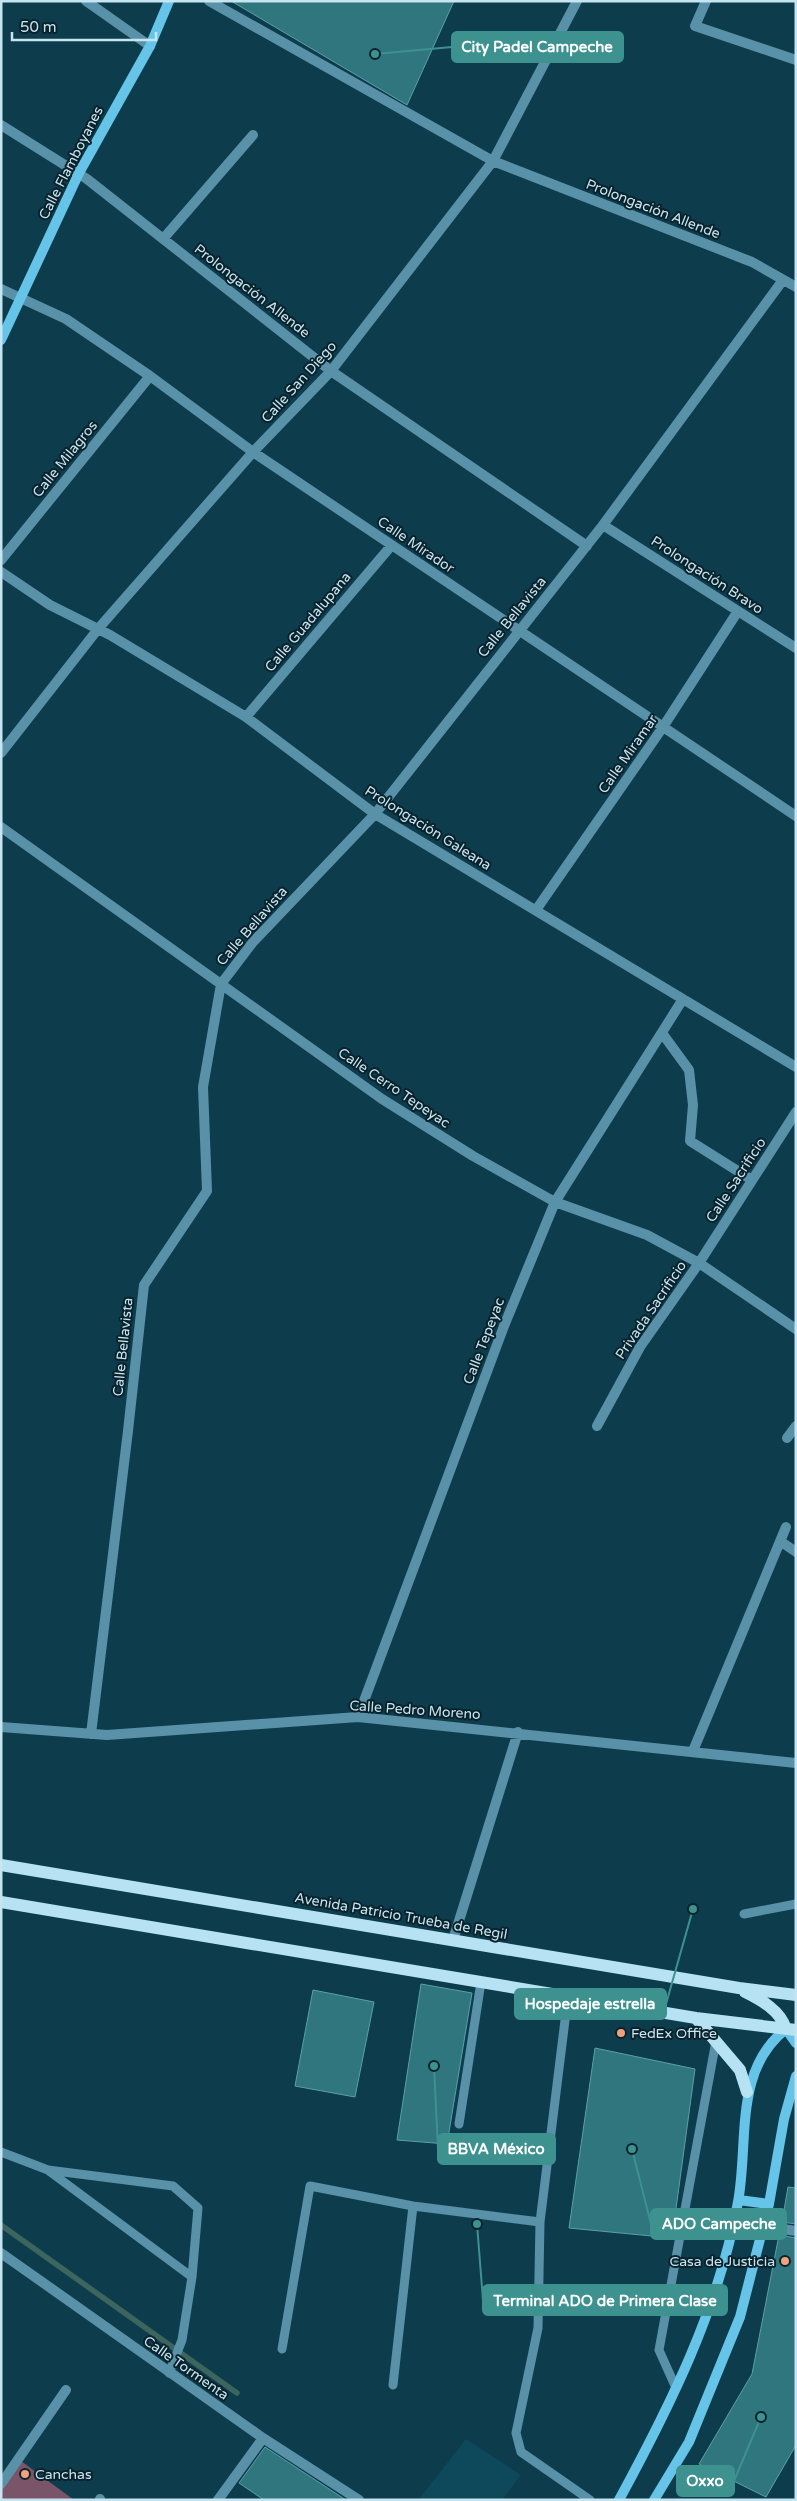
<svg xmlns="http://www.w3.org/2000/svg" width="797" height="2501" font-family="'Varela Round',sans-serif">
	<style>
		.built { fill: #0d485b }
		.pitch { fill: #7a5569 }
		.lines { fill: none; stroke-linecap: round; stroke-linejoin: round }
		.stream { stroke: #3c655e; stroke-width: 5.5 }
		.building { fill: #2f767e; stroke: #5ba0a9 }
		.lane { stroke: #5991a8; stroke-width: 9 }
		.street { stroke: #5991a8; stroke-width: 10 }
		.secondary { stroke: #66c4e8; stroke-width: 10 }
		.primary { stroke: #b7e2f4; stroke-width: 12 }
		.poi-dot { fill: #f1a17c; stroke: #09222b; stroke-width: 2 }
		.labels { text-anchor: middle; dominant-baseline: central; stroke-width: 4; stroke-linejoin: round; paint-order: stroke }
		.street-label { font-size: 14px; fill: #c7e4f1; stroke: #09222b }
		.poi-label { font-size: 14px; fill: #c7e4f1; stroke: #09222b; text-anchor: start }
		.leader { fill: none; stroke: #3d928f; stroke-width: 2 }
		.callout-dot { fill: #3d928f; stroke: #09222b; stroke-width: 2 }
		.callout { fill: #3d928f; stroke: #3d928f; stroke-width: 2 }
		.callout-label { font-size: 15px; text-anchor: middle; font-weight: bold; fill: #fff }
	</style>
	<rect width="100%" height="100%" fill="#0d3d4d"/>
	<!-- built -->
	<path class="built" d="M 466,2439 L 521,2475 L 502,2500 L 419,2499 Z"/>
	<!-- pitch -->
	<path class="pitch" d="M 21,2461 L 74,2500 L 1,2500 L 1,2487 Z"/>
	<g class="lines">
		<!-- stream -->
		<path class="stream" d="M 1,2225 L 237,2393"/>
	</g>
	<!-- building -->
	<path class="building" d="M 231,1 L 454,1 L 407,105 Z
		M 421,1984 L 472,1993 L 447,2144 L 397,2140 Z
		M 313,1990 L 374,2002 L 355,2097 L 295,2086 Z
		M 595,2048 L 695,2069 L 672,2238 L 569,2228 Z
		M 788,2187 L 796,2188 L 796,2224 L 782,2222 Z
		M 779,2235 L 796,2238 L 796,2445 L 766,2497 L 699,2464 L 752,2374 Z
		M 265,2447 L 346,2500 L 264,2500 L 239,2483 Z"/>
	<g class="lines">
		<!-- lane -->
		<path class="lane" d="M 744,1914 L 796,1904
			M 568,1996 L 540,2222 L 538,2328 L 516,2433 L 521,2452 L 590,2500
			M 459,2124 L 481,1982
			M 1,2152 L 48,2170 L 173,2186 L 198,2208 L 192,2277 L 182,2340 L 169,2373
			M 49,2171 L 192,2277
			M 282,2349 L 310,2186 L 413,2206 L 540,2222
			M 393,2385 L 413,2206
			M 676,2388 L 659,2350 L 716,2041"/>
		<!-- street -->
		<path class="street" d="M 86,1 L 150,46
			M 209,1 L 493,161 L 752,262 L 796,287
			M 706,1 L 695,26 L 796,60
			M 1,125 L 87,179 L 331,371 L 587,546
			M 163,239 L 253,135
			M 1,289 L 66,319 L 150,376 L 253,452 L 796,816
			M 603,525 L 796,648
			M 1,560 L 150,376
			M 1,572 L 50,605 L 110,635 L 246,717 L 375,814 L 796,1067
			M 246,717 L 391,546
			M 1,753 L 98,629 L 253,452 L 331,371 L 493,161 L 577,1
			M 1,827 L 382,1099 L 473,1156 L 555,1202 L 647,1235 L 699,1263 L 796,1329
			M 536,910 L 663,727 L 738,611
			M 662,1033 L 689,1070 L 693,1105 L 690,1141 L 752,1180
			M 597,1426 L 640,1347 L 699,1263 L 796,1112
			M 787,1438 L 796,1426
			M 780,1541 L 796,1552
			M 358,1717 L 504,1326 L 555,1202 L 683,999
			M 1,1727 L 107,1735 L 358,1717 L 796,1763
			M 91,1734 L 128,1431 L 144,1285 L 207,1191 L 203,1087 L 221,984 L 253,942 L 375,814 L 603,525 L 783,280
			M 693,1751 L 786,1527
			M 453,1940 L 518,1732
			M 763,2226 L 796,2231
			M 1,2253 L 263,2438 L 359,2500
			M 1,2484 L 66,2390
			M 100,2500 L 100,2499
			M 218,2500 L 263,2438"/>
		<!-- secondary -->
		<path class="secondary" d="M 1,340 L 79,173 L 150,46 L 169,1
			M 739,2200 L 769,2204
			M 619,2500 C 670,2406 719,2308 738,2202 C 749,2143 733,2070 786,2029 L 796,2043
			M 654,2500 L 689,2442 L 740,2317 L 769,2204 L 784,2119 L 796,2076"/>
		<!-- primary -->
		<path class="primary" d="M 1,1865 L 739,1988 L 796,1995
			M 1,1902 L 696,2018 L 796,2030
			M 745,1992 C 761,2000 780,2010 786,2029
			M 696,2018 L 740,2070 L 747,2092"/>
	</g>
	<!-- markers -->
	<g class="poi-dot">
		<circle cx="621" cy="2033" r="5"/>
		<circle cx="785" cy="2261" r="5"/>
		<circle cx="25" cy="2474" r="5"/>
	</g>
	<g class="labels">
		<!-- street labels -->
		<g class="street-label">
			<text transform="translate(71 163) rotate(-63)">Calle Flamboyanes</text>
			<text transform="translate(653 209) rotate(21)">Prolongación Allende</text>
			<text transform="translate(252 291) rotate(38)">Prolongación Allende</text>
			<text transform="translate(299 382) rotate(-48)">Calle San Diego</text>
			<text transform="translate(65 459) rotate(-51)">Calle Milagros</text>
			<text transform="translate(416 545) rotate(34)">Calle Mirador</text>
			<text transform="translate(707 575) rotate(33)">Prolongación Bravo</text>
			<text transform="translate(512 617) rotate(-51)">Calle Bellavista</text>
			<text transform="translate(308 622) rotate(-50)">Calle Guadalupana</text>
			<text transform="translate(628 754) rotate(-55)">Calle Miramar</text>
			<text transform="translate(428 828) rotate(32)">Prolongación Galeana</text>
			<text transform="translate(252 926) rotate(-49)">Calle Bellavista</text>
			<text transform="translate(394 1088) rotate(34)">Calle Cerro Tepeyac</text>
			<text transform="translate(736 1180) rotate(-57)">Calle Sacrificio</text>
			<text transform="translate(651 1310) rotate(-56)">Privada Sacrificio</text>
			<text transform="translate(484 1341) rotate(-69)">Calle Tepeyac</text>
			<text transform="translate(123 1347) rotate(-84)">Calle Bellavista</text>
			<text transform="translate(415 1710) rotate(4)">Calle Pedro Moreno</text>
			<text transform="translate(401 1916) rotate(10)">Avenida Patricio Trueba de Regil</text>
			<text transform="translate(186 2368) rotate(35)">Calle Tormenta</text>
		</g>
		<!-- poi labels -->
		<g class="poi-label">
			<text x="631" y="2033">FedEx Office</text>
			<text x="775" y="2261" text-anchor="end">Casa de Justicia</text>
			<text x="35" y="2474">Canchas</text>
		</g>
	</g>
	<!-- callouts -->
	<path class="leader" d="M375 54L452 47M693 1909L666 2004M434 2066L438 2149M632 2149L651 2224M477 2224L483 2300M761 2417L734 2481"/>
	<g class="callout-dot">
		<circle cx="375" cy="54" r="5"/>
		<circle cx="693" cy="1909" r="5"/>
		<circle cx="434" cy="2066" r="5"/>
		<circle cx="632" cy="2149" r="5"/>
		<circle cx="477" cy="2224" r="5"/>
		<circle cx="761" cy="2417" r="5"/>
	</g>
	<g class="callout">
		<rect x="452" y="32" width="171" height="30" rx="5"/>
		<rect x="515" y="1989" width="151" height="30" rx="5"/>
		<rect x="438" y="2134" width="117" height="30" rx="5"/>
		<rect x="651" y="2209" width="135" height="30" rx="5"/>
		<rect x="483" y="2285" width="244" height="30" rx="5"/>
		<rect x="677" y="2466" width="57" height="30" rx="5"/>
	</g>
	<g class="callout-label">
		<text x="537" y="52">City Padel Campeche</text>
		<text x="590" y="2009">Hospedaje estrella</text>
		<text x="496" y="2154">BBVA México</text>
		<text x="719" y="2229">ADO Campeche</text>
		<text x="605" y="2306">Terminal ADO de Primera Clase</text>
		<text x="705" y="2486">Oxxo</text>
	</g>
	<!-- border -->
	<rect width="797" height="2501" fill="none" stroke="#c7e4f1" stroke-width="5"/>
	<!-- scale -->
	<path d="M12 32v8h144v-8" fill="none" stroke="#c7e4f1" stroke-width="2.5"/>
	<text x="20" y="32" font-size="15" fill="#c7e4f1" stroke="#09222b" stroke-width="4" paint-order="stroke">50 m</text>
</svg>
